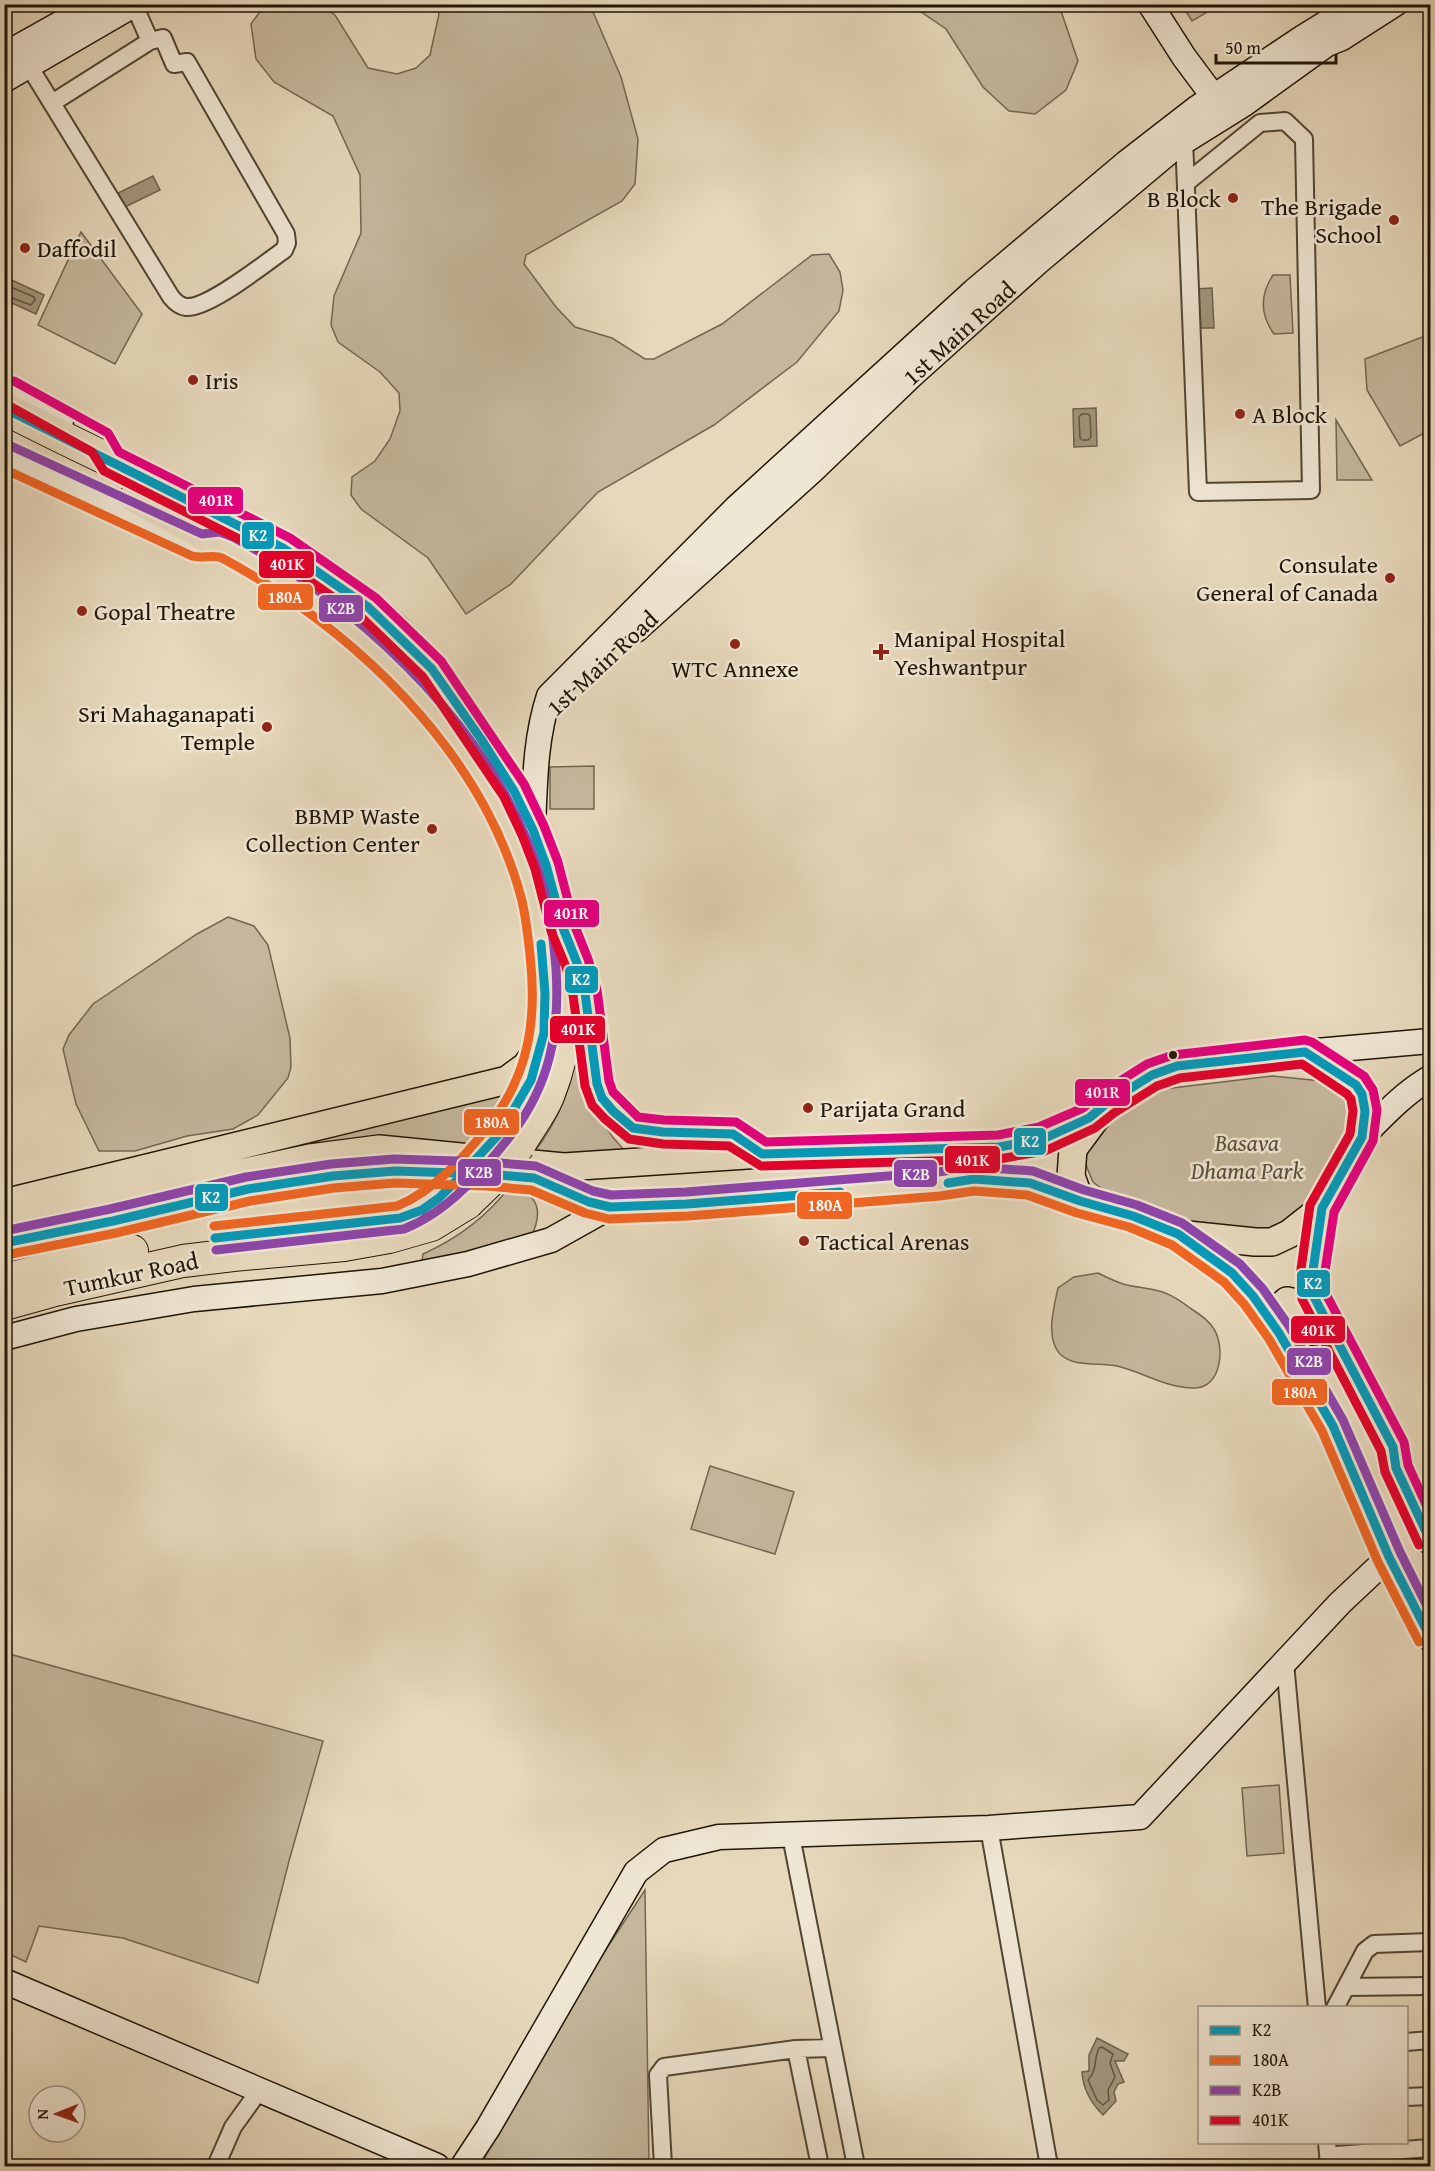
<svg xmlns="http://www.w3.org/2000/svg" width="1435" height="2171" font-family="'Gentium Book Plus',serif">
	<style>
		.green { fill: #c5b79c; stroke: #736651; stroke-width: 1.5 }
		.water { fill: #a3967d; stroke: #6f624d; stroke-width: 1.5 }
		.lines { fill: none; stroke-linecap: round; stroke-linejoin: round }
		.shore { stroke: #625642; stroke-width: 1.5 }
		.street-casing { stroke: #524633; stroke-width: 20 }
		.secondary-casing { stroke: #211506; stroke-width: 27 }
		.primary-casing { stroke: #211506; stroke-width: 30 }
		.highway-casing { stroke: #211506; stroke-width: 34 }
		.street { stroke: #efe6d3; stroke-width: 16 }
		.secondary { stroke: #efe6d3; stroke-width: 24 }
		.primary { stroke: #e6d8bb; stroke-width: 27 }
		.highway { stroke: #e6d8bb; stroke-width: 32 }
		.highway-bridge-casing { stroke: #211506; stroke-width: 34; stroke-linecap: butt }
		.highway-bridge { stroke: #e6d8bb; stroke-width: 32 }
		.bus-1-casing { stroke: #efe6d3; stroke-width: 14 }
		.bus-2-casing { stroke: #efe6d3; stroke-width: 14 }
		.bus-3-casing { stroke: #efe6d3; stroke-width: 14 }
		.bus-4-casing { stroke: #efe6d3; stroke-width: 14 }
		.bus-5-casing { stroke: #efe6d3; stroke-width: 14 }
		.bus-1 { stroke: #039aba; stroke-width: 9 }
		.bus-2 { stroke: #f26522; stroke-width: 9 }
		.bus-3 { stroke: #8e44ad; stroke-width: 9 }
		.bus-4 { stroke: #e4002b; stroke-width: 9 }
		.bus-5 { stroke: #e5007d; stroke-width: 9 }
		.poi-dot { fill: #8f2418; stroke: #efe6d3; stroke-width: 2 }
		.bus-dot { fill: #211506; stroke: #efe6d3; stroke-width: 2 }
		.labels { text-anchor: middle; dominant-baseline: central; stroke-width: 5; stroke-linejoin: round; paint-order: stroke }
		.poi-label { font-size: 24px; fill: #211506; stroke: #efe6d3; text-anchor: start }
		.street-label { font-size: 24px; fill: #211506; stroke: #efe6d3 }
		.park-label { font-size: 24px; font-style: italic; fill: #5a4e3a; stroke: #efe6d3 }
		.line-badge { stroke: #efe6d3; stroke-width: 2 }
		.badge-label { font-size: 16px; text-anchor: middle; font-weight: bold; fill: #fff }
	</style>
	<rect width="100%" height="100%" fill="#e6d8bb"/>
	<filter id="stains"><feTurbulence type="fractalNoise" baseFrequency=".00333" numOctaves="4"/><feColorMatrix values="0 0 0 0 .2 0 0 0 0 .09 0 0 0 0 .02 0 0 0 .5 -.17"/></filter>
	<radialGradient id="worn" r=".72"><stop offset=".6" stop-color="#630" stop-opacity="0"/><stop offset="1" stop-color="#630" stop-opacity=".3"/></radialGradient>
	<!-- green -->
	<path class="green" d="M 268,4 L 320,5 L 335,15 L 368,68 L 397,74 L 416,68 L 430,55 L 439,14 L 436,5 L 590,5 L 621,77 L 638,139 L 635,184 L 622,201 L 526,255 L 524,264 L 556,307 L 575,327 L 612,338 L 645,359 L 654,359 L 722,324 L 812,255 L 829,254 L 840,272 L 843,290 L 839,311 L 797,362 L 714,425 L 598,492 L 511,584 L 466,614 L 428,558 L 361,509 L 351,495 L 352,477 L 375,461 L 390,439 L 400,411 L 399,393 L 380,372 L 338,342 L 331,325 L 334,296 L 361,233 L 360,175 L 333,116 L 274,82 L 256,59 L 251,24 L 264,6 Z
		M 911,5 L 1059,5 L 1078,61 L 1066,90 L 1035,114 L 1009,111 L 983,87 L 946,29 Z
		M 1182,5 L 1219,5 L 1192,21 Z
		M 81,232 L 142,314 L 115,364 L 38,325 Z
		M 1273,275 L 1290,275 L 1293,333 L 1274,334 C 1260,315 1260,295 1273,275 Z
		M 1430,334 L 1430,430 L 1400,446 L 1367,390 L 1365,359 Z
		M 1336,420 L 1372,480 L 1337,480 Z
		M 594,766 L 594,809 L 550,809 L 550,767 Z
		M 1427,807 L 1430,807 L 1430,964 Z
		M 228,917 L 254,926 L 268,945 L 290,1038 L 291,1067 L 288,1078 L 258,1115 L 233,1129 L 187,1136 L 135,1151 L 99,1151 L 76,1104 L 63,1049 L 69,1035 L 93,1004 L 197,934 Z
		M 577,1037 C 590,1088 591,1123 634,1159 L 532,1155 C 560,1119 575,1083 577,1037 Z
		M 1272,1076 L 1342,1083 L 1352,1113 L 1339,1162 L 1315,1202 L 1278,1230 L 1179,1227 L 1118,1201 L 1093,1182 L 1086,1165 L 1087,1145 L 1102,1125 L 1133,1103 L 1164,1089 Z
		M 515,1084 L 473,1154 L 319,1151 L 316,1133 Z
		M 511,1185 C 538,1195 544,1210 531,1237 L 421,1268 L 423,1254 C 459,1238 487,1217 511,1185 Z
		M 1098,1273 C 1106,1277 1114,1281 1123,1284 C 1134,1287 1147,1288 1159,1291 C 1169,1293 1182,1302 1190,1308 C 1198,1313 1210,1322 1214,1329 C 1225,1347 1222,1387 1195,1388 C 1168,1389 1143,1372 1117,1366 C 1100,1362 1074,1368 1060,1354 C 1045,1338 1054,1307 1058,1288 L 1074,1277 Z
		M 710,1466 L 794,1492 L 775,1554 L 691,1529 Z
		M 4,1649 L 6,1653 L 323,1741 L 289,1861 L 258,1983 L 123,1938 L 39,1926 L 26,1962 L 5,1952 Z
		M 1279,1785 L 1284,1853 L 1247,1856 L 1242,1788 Z
		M 645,1890 L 649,2166 L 481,2166 L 529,2067 Z"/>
	<!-- water -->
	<path class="water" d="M 153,176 L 160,190 L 125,207 L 118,193 Z
		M 5,277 L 44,295 L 36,314 L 5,300 Z
		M 1212,288 L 1214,328 L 1196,328 L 1194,289 Z
		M 1096,408 L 1097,446 L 1074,447 L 1073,409 Z
		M 1097,2038 L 1128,2054 L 1124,2061 L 1115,2061 L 1124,2082 L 1118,2084 L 1114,2092 L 1116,2101 L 1103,2115 C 1091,2103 1083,2090 1082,2072 L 1089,2071 L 1089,2055 Z"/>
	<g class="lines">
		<!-- shore -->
		<path class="shore" d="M 4,284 L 34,297 L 35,300 L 31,305 L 4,295
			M 1082,414 L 1088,414 L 1090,416 L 1091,437 L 1088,440 L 1082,440 L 1080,438 L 1079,417 Z
			M 1102,2047 L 1113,2054 L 1110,2063 L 1115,2077 L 1108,2090 L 1109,2100 L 1103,2105 L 1097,2100 L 1088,2080 C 1098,2069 1093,2061 1099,2048 Z"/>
		<defs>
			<path id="street" d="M 29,66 L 171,297 C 175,302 179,306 186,307 C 208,309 264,264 284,250 L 287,243 L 286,234 L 187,62 L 174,64 L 163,38 L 150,41 L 134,5
				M 52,103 L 150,41
				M 1184,142 L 1185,163 L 1198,492 L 1311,490 L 1304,139 L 1285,121 L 1260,123 L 1186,183
				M 1285,1663 L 1317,2008
				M 989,1828 L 1049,2166
				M 791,1836 L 856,2166
				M 1346,1987 L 1430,1986
				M 1335,2008 L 1365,1951 L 1374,1944 L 1430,1942
				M 1406,2042 L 1430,2040
				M 796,2049 L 820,2166
				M 1406,2097 L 1430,2096
				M 1327,2142 L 1329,2166
				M 1336,2155 L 1430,2148
				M 216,2166 L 233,2127 L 259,2091
				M 663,2166 L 658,2075 L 664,2067 L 796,2049 L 832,2048"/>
			<path id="secondary" d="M 1150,4 L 1184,57 L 1222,108
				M 4,55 L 95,4
				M 4,80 L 135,4
				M 4,389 L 61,421
				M 4,456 L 196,543
				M 636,630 L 812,471 L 911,376 L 1038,262 L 1175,147 L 1244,104 L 1327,44 L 1342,38 L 1395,4
				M 533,828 C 535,782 535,739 549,696 L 737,507 L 974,291 L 1126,163 L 1197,108 L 1302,38 L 1357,4
				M 1305,1052 L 1430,1041
				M 1362,1137 C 1384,1115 1404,1093 1430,1078
				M 4,1338 L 76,1319 L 194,1299 L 382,1281 L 468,1264 L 551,1240 L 610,1207
				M 4,1981 L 437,2166
				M 463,2166 L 488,2128 L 636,1872 L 664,1850 L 719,1837 L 989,1828 L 1140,1817 L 1340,1603 L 1389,1557"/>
			<path id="primary" d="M 610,1207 L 687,1204 L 939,1184 L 974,1179 L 1030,1183 L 1080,1201 L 1133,1216 L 1178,1234 L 1255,1242 L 1272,1242 L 1289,1234 L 1322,1208 L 1337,1184 L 1362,1137 L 1365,1111 L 1362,1094 L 1356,1085 L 1348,1079 L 1305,1052 L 1177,1066 L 1152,1075 L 1107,1103 L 1073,1149 L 1071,1176 L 1080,1201
				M 1322,1208 L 1313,1270 L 1314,1297 L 1380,1420 L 1393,1447 L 1396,1468 L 1430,1540
				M 4,1209 L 16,1200 L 507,1080 L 526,1066 L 539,1048
				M 4,1224 L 310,1158 L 379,1149 L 564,1167 L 762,1154 L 999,1147 L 1043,1139 L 1089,1118 L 1097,1111
				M 1179,1235 L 1232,1273 L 1253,1296 L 1279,1333 L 1333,1426 L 1389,1557 L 1430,1637
				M 1279,1333 L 1277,1310 L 1287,1301 C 1303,1303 1309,1320 1316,1332"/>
			<path id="highway" d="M 4,408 C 96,456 191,496 281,547 C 310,563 338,584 366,605 C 407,636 438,678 467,720 C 484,743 502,768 515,793 C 563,885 588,997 548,1096 C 541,1113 528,1129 519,1145
				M 136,497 C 213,538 291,580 358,636 C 433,698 502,792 530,886 C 538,912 541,940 543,966 C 545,989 547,1012 544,1034 C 538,1071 520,1102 500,1133
				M 580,974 L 585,993 L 597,1084 L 602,1098 L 613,1111 L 633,1128 L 663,1132 L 733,1134 L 762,1154
				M 4,1243 L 113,1221 L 248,1189 L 333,1176 L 395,1171 L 488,1174 L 534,1178 L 589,1202 L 610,1207
				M 4,1280 L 84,1260 L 132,1251
				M 4,1304 L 51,1291 L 183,1261 L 233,1255 L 344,1245 L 389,1237 L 431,1225 L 467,1203"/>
		</defs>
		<!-- street casing -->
		<use href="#street" class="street-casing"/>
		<!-- secondary casing -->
		<use href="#secondary" class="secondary-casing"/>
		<!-- primary casing -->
		<use href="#primary" class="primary-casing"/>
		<!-- highway casing -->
		<use href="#highway" class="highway-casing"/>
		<!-- street -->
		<use href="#street" class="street"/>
		<!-- secondary -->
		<use href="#secondary" class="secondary"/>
		<!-- primary -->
		<use href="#primary" class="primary"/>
		<!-- highway -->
		<use href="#highway" class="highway"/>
		<defs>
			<path id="highway-bridge" d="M 453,1184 L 500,1133
				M 467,1203 L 497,1174 L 519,1145"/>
		</defs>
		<!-- highway-bridge casing -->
		<use href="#highway-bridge" class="highway-bridge-casing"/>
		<!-- highway-bridge -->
		<use href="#highway-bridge" class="highway-bridge"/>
		<defs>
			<path id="bus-1" d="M 4,408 L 283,548 L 368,607 L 432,669 L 481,739 L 514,791 L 533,830 L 546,865 L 563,928 L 577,963 L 585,993 L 597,1084 L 602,1098 L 613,1111 L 633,1128 L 663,1132 L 733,1134 L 762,1154 L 999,1147 L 1043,1139 L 1089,1118 L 1107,1103 L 1152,1075 L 1177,1066 L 1305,1052 L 1356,1085 L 1362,1094 L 1365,1111 L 1362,1137 L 1322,1208 L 1313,1270 L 1314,1297 L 1393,1447 L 1396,1468 L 1430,1540
				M 948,1183 L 974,1179 L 1030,1183 L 1080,1201 L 1133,1216 L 1178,1234 L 1232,1273 L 1253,1296 L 1279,1333 L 1333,1426 L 1389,1557 L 1430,1637
				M 215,1238 L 400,1218 L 422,1210 L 439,1198 L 453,1184 L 500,1133 L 531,1080 L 544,1033 L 545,993 L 541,944
				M 4,1243 L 113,1221 L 248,1189 L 333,1176 L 395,1171 L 488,1174 L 534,1178 L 589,1202 L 610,1207 L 687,1204 L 840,1192"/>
			<path id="bus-2" d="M 4,469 L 192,556 C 202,559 213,554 222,558 C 353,629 481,749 521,897 C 526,916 528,936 530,955 C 537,1018 530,1071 491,1123 C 465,1156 436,1190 397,1206 L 214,1226
				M 6,1255 L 116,1233 L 250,1201 L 334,1188 L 395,1183 L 487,1186 L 531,1190 L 585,1213 L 609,1219 L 688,1216 L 940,1196 L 974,1191 L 1027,1195 L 1077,1213 L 1129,1227 L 1172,1245 L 1224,1282 L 1244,1304 L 1269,1339 L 1322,1431 L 1378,1562 L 1419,1642"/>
			<path id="bus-3" d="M 9,445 L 202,534 L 220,532 L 233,537 C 368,610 505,740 545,893 C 551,917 554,943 556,969 C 560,1031 550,1085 511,1135 C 481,1173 449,1211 404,1229 L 216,1250
				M 4,1231 L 110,1209 L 246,1177 L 331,1164 L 394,1159 L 488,1162 L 536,1166 L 593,1191 L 611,1195 L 686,1192 L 938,1172 L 974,1167 L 1033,1171 L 1084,1190 L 1137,1205 L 1182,1223 L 1240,1264 L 1263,1289 L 1289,1326 L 1343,1420 L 1400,1552 L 1430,1612"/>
			<path id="bus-4" d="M 4,403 L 92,452 L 104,471 L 277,558 L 360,616 L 423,677 L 504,797 L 522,835 L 535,869 L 551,931 L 566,967 L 573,995 L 585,1086 L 592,1105 L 605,1119 L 629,1139 L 663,1144 L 729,1146 L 761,1166 L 999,1159 L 1045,1151 L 1095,1128 L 1114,1113 L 1157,1086 L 1180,1078 L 1302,1064 L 1347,1094 L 1351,1099 L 1353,1111 L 1350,1134 L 1310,1205 L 1301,1269 L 1302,1299 L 1381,1451 L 1385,1472 L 1419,1545"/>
			<path id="bus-5" d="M 14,381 L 108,433 L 119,452 L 290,538 L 376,598 L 441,661 L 524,784 L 544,826 L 558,862 L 574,924 L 588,959 L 597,990 L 609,1081 L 613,1092 L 638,1117 L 664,1120 L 736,1122 L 766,1142 L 998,1135 L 1039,1127 L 1083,1108 L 1101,1093 L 1147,1064 L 1173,1055 L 1305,1040 L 1312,1042 L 1364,1076 L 1373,1090 L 1377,1110 L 1373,1141 L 1334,1212 L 1325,1271 L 1326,1294 L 1404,1442 L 1408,1465 L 1430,1513"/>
		</defs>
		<!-- bus-1 casing -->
		<use href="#bus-1" class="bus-1-casing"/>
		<!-- bus-2 casing -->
		<use href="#bus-2" class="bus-2-casing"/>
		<!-- bus-3 casing -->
		<use href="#bus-3" class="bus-3-casing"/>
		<!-- bus-4 casing -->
		<use href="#bus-4" class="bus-4-casing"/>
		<!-- bus-5 casing -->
		<use href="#bus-5" class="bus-5-casing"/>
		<!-- bus-1 -->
		<use href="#bus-1" class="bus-1"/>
		<!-- bus-2 -->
		<use href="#bus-2" class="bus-2"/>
		<!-- bus-3 -->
		<use href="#bus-3" class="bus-3"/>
		<!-- bus-4 -->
		<use href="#bus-4" class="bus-4"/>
		<!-- bus-5 -->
		<use href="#bus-5" class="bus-5"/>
	</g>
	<!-- markers -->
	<g class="poi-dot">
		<circle cx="1233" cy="198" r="6"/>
		<circle cx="1394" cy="220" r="6"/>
		<circle cx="25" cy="248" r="6"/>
		<circle cx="193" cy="380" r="6"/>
		<circle cx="1240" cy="414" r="6"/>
		<circle cx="1390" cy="578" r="6"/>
		<circle cx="82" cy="611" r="6"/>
		<circle cx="735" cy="644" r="6"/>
		<path d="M878 643h6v6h6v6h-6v6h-6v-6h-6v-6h6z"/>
		<circle cx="267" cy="727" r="6"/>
		<circle cx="432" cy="829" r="6"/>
		<circle cx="808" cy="1108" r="6"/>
		<circle cx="804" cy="1241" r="6"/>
	</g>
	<circle class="bus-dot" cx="1173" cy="1055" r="5"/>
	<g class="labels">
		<!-- poi labels -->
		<g class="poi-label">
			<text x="1221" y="198" text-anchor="end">B Block</text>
			<text x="1382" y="206" text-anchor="end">The Brigade<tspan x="1382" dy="28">School</tspan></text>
			<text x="37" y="248">Daffodil</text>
			<text x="205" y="380">Iris</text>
			<text x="1252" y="414">A Block</text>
			<text x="1378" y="564" text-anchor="end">Consulate<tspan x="1378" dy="28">General of Canada</tspan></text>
			<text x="94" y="611">Gopal Theatre</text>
			<text x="894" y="638">Manipal Hospital<tspan x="894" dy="28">Yeshwantpur</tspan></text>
			<text x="735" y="668" text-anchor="middle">WTC Annexe</text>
			<text x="255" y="713" text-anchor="end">Sri Mahaganapati<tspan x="255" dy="28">Temple</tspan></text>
			<text x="420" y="815" text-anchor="end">BBMP Waste<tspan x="420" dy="28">Collection Center</tspan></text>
			<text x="820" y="1108">Parijata Grand</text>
			<text x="816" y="1241">Tactical Arenas</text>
		</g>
		<!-- street labels -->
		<g class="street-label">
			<text transform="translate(959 333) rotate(-42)">1st Main Road</text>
			<text transform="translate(602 663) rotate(-43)">1st Main Road</text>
			<text transform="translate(131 1274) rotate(-12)">Tumkur Road</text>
		</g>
		<!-- park labels -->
		<g class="park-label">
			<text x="1247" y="1142">Basava<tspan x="1247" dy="28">Dhama Park</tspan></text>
		</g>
	</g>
	<g class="line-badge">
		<rect x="187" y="486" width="57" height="29" rx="6" fill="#e5007d"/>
		<rect x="241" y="521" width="34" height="29" rx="6" fill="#039aba"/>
		<rect x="258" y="550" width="57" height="29" rx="6" fill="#e4002b"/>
		<rect x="257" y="583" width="57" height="28" rx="6" fill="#f26522"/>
		<rect x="318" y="594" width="46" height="29" rx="6" fill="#8e44ad"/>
		<rect x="543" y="899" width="57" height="29" rx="6" fill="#e5007d"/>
		<rect x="564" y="965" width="35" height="29" rx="6" fill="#039aba"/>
		<rect x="549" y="1015" width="57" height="29" rx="6" fill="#e4002b"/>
		<rect x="1074" y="1078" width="57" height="29" rx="6" fill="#e5007d"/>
		<rect x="463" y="1108" width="57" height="28" rx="6" fill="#f26522"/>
		<rect x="1013" y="1127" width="34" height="29" rx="6" fill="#039aba"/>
		<rect x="944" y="1145" width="57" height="29" rx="6" fill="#e4002b"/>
		<rect x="457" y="1158" width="45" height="29" rx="6" fill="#8e44ad"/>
		<rect x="893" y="1159" width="45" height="29" rx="6" fill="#8e44ad"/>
		<rect x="194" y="1183" width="35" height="29" rx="6" fill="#039aba"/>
		<rect x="796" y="1191" width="57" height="29" rx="6" fill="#f26522"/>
		<rect x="1296" y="1269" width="35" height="29" rx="6" fill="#039aba"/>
		<rect x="1290" y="1315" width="56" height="29" rx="6" fill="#e4002b"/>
		<rect x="1286" y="1347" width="46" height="29" rx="6" fill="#8e44ad"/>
		<rect x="1271" y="1378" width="57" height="28" rx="6" fill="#f26522"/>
	</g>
	<g class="badge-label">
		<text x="216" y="506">401R</text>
		<text x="258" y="541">K2</text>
		<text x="287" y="570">401K</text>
		<text x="285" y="603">180A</text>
		<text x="341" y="614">K2B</text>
		<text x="571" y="919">401R</text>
		<text x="581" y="985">K2</text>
		<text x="578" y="1035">401K</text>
		<text x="1102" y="1098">401R</text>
		<text x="492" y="1128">180A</text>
		<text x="1030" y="1147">K2</text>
		<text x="972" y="1166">401K</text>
		<text x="479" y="1178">K2B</text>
		<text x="916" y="1180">K2B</text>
		<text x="211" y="1203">K2</text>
		<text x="825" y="1211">180A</text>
		<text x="1313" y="1289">K2</text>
		<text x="1318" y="1336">401K</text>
		<text x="1309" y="1367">K2B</text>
		<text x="1300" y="1398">180A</text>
	</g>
	<!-- margin -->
	<rect width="1435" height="2171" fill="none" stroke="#e6d8bb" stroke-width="24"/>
	<rect x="6" y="6" width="1423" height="2159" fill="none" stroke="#211506" stroke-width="3"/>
	<rect x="12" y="12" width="1411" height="2147" fill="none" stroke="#211506" stroke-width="1.5"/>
	<!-- legend -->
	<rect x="1198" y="2006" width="210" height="138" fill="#efe6d3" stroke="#9d9281" stroke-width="1.5"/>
	<rect x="1210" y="2026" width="30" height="9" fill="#039aba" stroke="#9d9281" stroke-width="1.5"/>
	<text x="1252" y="2036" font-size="18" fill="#211506">K2</text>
	<rect x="1210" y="2056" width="30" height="9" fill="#f26522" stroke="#9d9281" stroke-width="1.5"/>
	<text x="1252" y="2066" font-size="18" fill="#211506">180A</text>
	<rect x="1210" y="2086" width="30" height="9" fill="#8e44ad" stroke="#9d9281" stroke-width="1.5"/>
	<text x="1252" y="2096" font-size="18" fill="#211506">K2B</text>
	<rect x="1210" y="2116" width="30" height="9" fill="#e4002b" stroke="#9d9281" stroke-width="1.5"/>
	<text x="1252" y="2126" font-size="18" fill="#211506">401K</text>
	<!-- north arrow -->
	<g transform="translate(57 2114) rotate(269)"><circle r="28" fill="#efe6d3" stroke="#9d9281" stroke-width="1.5"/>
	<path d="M0-4.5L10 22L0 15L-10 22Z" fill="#8f2418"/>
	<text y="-9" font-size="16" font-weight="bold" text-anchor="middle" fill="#211506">N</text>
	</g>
	<!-- scale -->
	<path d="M1216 54v9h120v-9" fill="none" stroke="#211506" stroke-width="3"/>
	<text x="1225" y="54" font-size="18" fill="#211506" stroke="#efe6d3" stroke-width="4.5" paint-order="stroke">50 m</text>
	<rect width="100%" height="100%" filter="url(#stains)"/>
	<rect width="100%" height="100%" fill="url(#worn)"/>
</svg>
